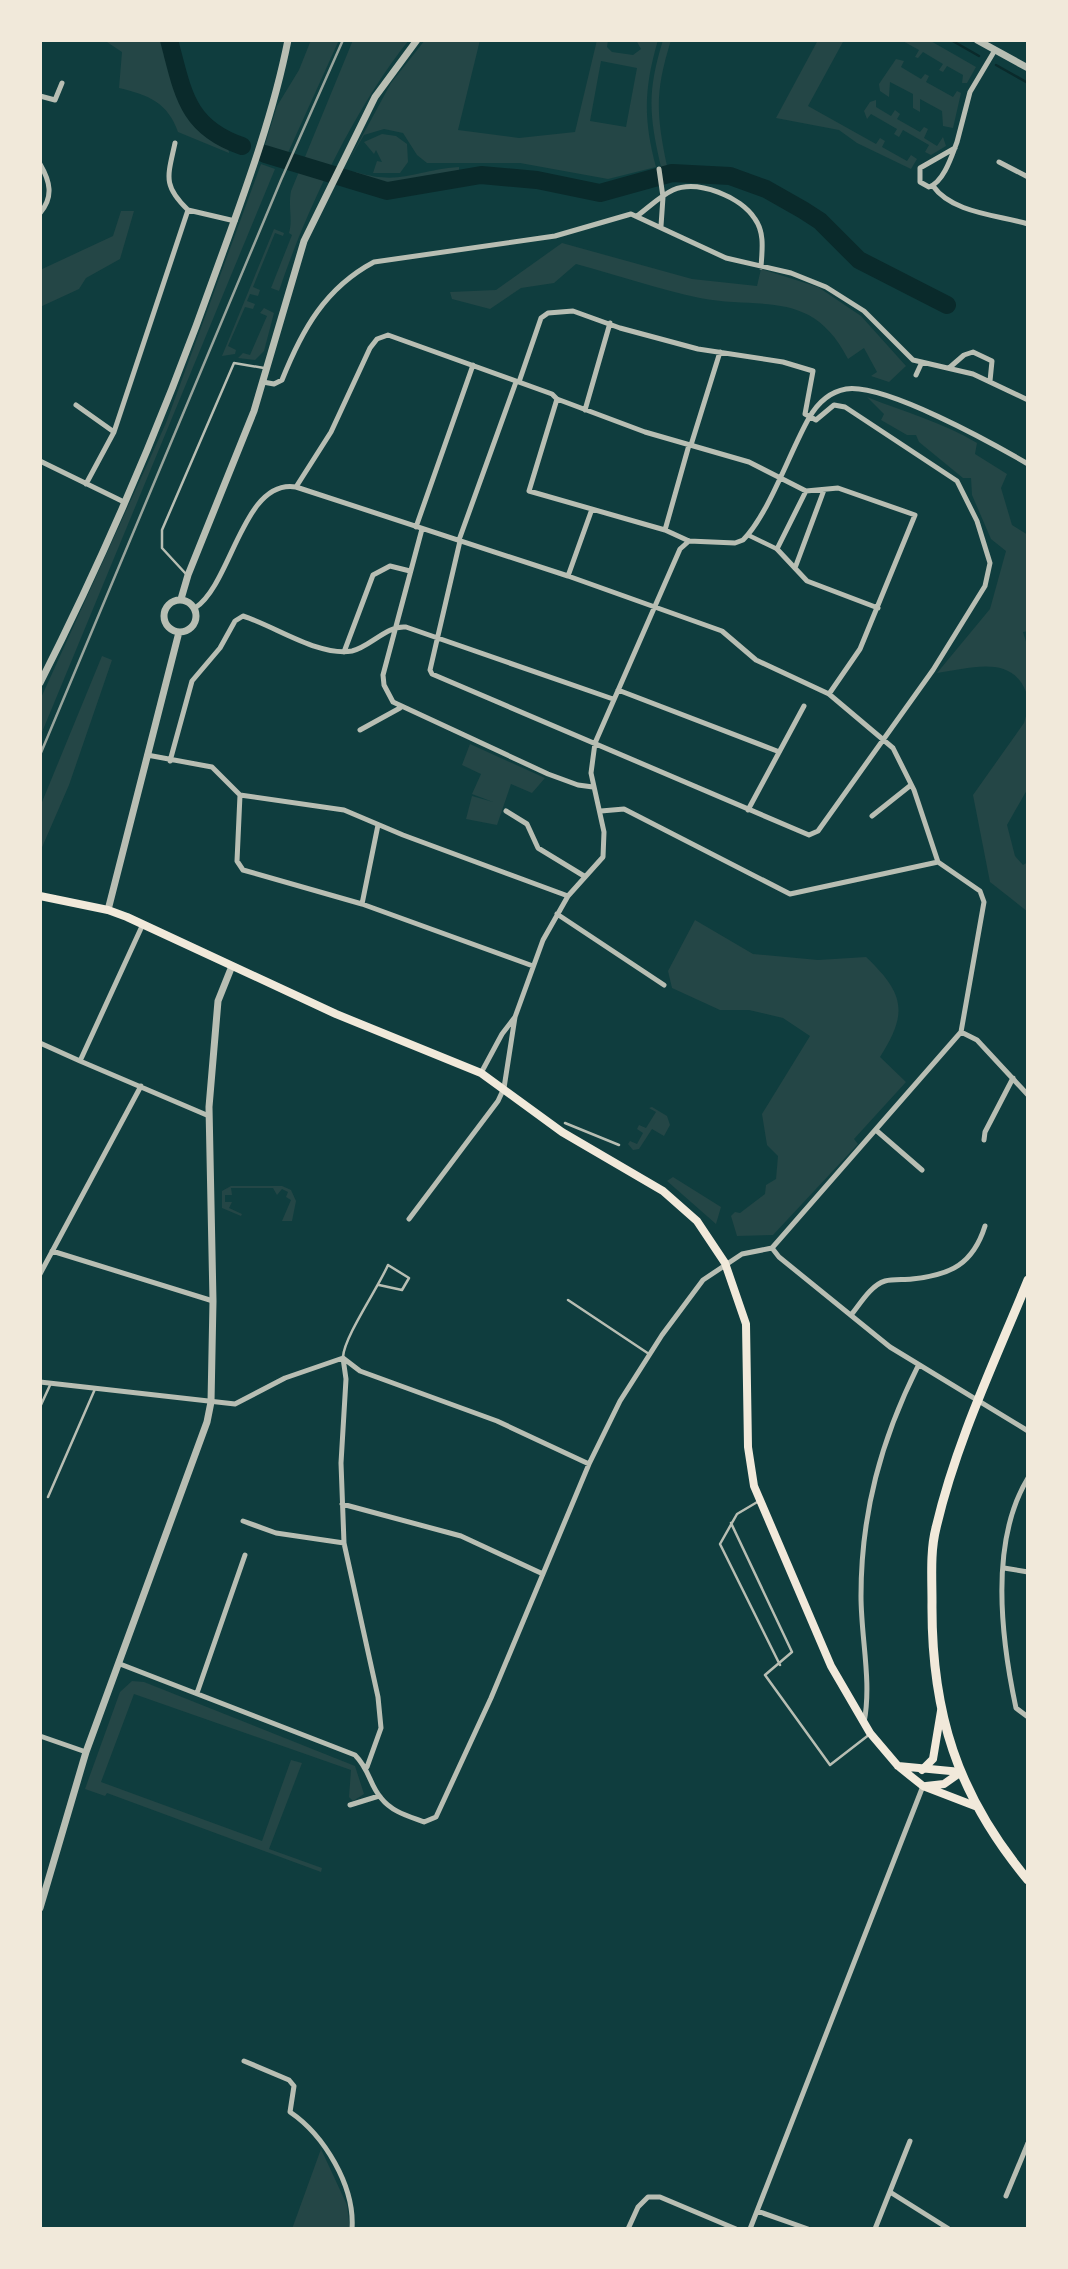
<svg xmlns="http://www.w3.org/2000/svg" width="1068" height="2269" font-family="'Archivo Narrow',sans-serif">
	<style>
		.green { fill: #244646; fill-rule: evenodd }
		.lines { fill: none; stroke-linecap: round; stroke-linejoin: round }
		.stream { stroke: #0a2a2b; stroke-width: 2.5 }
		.river { stroke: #0a2a2b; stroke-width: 18 }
		.service { stroke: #b8beb3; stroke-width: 2.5 }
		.pedestrian { stroke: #b8beb3; stroke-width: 4.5 }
		.minor { stroke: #b8beb3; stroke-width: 5 }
		.tertiary { stroke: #b8beb3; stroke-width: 7 }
		.secondary { stroke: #f1e9da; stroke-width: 8 }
		.primary { stroke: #f1e9da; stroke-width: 9 }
		.rail { stroke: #97a49c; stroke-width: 2.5 }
	</style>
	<rect width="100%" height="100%" fill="#0f3d3e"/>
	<!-- green -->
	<path class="green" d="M 104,40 L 177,40 L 183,74 L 201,117 L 226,132 L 229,153 L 178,132 C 168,103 149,95 119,88 L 122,52 Z
		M 311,40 L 339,40 L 287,155 L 264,148 L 277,106 L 299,70 Z
		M 353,40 L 409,40 C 355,107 306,210 279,291 L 271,288 L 292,235 L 289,233 C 293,219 288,208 291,191 Z
		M 425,40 L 480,40 L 458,130 L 519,138 L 575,132 L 597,40 L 608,40 L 607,47 L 612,52 L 633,55 L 641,49 L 636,40 L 658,40 C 644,88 643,119 656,167 L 608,179 L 520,163 L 427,163 L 417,155 L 403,133 L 384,129 L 364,135 L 347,164 L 391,83 ZM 601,61 L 637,68 L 626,127 L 590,121 Z
		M 663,40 L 671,40 C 655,92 656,113 667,166 L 661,167 C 649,115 647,92 663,40 Z
		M 818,40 L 844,40 L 808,106 L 876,144 L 880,138 L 885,141 L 882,147 L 907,161 L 911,155 L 917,159 L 911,169 L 857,143 L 839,130 L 776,118 Z
		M 901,40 L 929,40 L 976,67 L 967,83 L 962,83 L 963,75 L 947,66 L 943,72 L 939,70 L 943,64 L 923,52 L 918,58 L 915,57 L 919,50 Z
		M 896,59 L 904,61 L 901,67 L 921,79 L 925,74 L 929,76 L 926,82 L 953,97 L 957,91 L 961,93 L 953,128 L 943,126 L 942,111 L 920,99 L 920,112 L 913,108 L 913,94 L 890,82 L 889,97 L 880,91 L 879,84 Z
		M 876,100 L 876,107 L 891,116 L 895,110 L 900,114 L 897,119 L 920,132 L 924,127 L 928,129 L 924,138 L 937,146 L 943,137 L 946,146 L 931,155 L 925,152 L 929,145 L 903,130 L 899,137 L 894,134 L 897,129 L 871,114 L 867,119 L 864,111 L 870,102 Z
		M 382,134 L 396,136 L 407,144 L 408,162 L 400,173 L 373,173 L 377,161 L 382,162 L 376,150 L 374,154 L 364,142 Z
		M 261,164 L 275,169 L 40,737 L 40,700 L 166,423 Z
		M 459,167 L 459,176 L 392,188 L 355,179 L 356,172 C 401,186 415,170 459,167 Z
		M 121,211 L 134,211 L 120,259 L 86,278 L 79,289 L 40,307 L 40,270 L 113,236 Z
		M 274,229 L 284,233 L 283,236 L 275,233 L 253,287 L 260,290 L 258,296 L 250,294 L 247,301 L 255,304 L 253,309 L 245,307 L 228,346 L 236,350 L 235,354 L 222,356 Z
		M 562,243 L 692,279 L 757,286 L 761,269 L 818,287 L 861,316 L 906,366 L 889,382 L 871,376 L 877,372 L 864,348 L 848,359 C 812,288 761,310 700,298 C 658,289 617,275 576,264 L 554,283 L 521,288 L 490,309 L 452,299 L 450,292 L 496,290 Z
		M 264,308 L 274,313 L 264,351 L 255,360 L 238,358 L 243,353 L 250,355 L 267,316 L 260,313 Z
		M 867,397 C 904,412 942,422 977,443 L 975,454 L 1007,474 L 1001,488 L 1012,525 L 1028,535 L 1028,631 L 1023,632 L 1028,648 L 1028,698 C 1016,653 972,668 937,673 L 990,609 L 1006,551 L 991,539 L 972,495 L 971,478 L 963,478 L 919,442 L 916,435 L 907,435 L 881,420 L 884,414 Z
		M 102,656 L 112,660 L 69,785 L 40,852 L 40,807 Z
		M 1028,709 L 1028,788 L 1007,825 L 1015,856 L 1023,865 L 1028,862 L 1028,912 L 990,882 L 973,795 L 1024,723 Z
		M 470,744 L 545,778 L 532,793 L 511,784 L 497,825 L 466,819 L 472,796 L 493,802 L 472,794 L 481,774 L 462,765 Z
		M 695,920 L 753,954 L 818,960 L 866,957 C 905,994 908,1013 880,1057 L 906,1082 L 854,1139 L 858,1144 L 773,1235 L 737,1236 L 731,1216 L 735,1212 L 740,1213 L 765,1194 L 766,1185 L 776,1179 L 778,1156 L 767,1145 L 762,1114 L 810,1036 L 783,1018 L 749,1010 L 720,1010 L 672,988 L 668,971 Z
		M 652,1107 L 667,1116 L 670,1125 L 664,1136 L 652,1129 L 639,1149 L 633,1150 L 628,1144 L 630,1141 L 637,1144 L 643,1133 L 637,1129 L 639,1125 L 646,1128 L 656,1112 L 649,1108 Z
		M 673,1177 L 721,1207 L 716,1224 L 667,1181 Z
		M 231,1186 L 282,1186 L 291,1190 L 296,1201 L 292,1221 L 282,1221 L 291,1200 L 286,1197 L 288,1192 L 282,1189 L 277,1195 L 273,1188 L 231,1188 L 232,1195 L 225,1195 L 225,1202 L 232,1202 L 229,1208 L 242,1214 L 241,1216 L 222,1208 L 222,1191 Z
		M 132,1681 L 144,1682 L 355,1766 L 364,1794 L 353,1801 L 349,1797 L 351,1770 L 134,1694 L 101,1782 L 262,1841 L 291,1760 L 302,1763 L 269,1849 L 322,1868 L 321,1872 L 107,1793 L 105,1796 L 85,1789 L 120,1692 Z
		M 321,2149 L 347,2205 L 350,2229 L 292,2229 Z"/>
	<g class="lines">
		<!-- stream -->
		<path class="stream" d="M 951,40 L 979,56
			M 996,65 L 1028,83"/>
		<!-- river -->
		<path class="river" d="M 169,40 C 183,92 186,127 242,146
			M 265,154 L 387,191 L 481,175 L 537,180 L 600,193 L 672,173 L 730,176 L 766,189 L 803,210 L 820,221 L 859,260 L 947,305"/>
		<!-- service -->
		<path class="service" d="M 186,574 L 162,548 L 162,530 L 234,363 L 264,368
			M 565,1123 L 619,1145
			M 568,1300 L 649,1354
			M 343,1357 C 344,1337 378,1288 388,1265 L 409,1278 L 402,1290 L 379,1285
			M 40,1407 L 51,1383
			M 48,1497 L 95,1389
			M 759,1501 L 737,1514 L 720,1544 L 780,1665
			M 731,1523 L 792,1652 L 765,1675 L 830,1765 L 870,1734"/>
		<!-- pedestrian -->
		<path class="pedestrian" d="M 748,535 L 777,549"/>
		<!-- minor -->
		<path class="minor" d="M 40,96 L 55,100 L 62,83
			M 175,143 C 168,176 162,185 188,210
			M 955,148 L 920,168 L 920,182 L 929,187 C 944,182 952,155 957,142 L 970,92 L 995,50
			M 999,162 L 1028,177
			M 40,164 C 50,181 54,197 40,213
			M 659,169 L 663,197 L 661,226
			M 933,186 C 952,213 998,215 1028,224
			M 637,216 C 648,208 660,196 673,190 C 698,179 741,197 755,219 C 765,233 762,251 761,267
			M 949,368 L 964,355 L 973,352 L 992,361 L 990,381
			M 916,375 L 922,362
			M 263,382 L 274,384 L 282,380 C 302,330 325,288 374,262 L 555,236 L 631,214 L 726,258 L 791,273 L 826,287 L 864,311 L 913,360 L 973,374 L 1028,400
			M 557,399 L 529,491 L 665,530 L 689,541
			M 76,405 L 114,432 L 86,484
			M 585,410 L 610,323
			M 114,432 L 188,210 L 235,221
			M 691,445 L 720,352
			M 40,461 L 124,502
			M 296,487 L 331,432 L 370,348 L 377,339 L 388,335 L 552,394 L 557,399 L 645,432 L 749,462 L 806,491 L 838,488 L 915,515 L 860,649 L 829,694
			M 806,491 L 777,549 L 807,581 L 878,608
			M 416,527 L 473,365
			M 422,529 L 383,675 L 384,685 L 393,702 L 548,774 L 578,785 L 593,787
			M 665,530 L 689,445
			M 459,540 L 516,382
			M 460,541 L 430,670 L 432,674 L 809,835 L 818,831 L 933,670 L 985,586 L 990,563 L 977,521 L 957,481 L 845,407 L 834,405 L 816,420 L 805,414 L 813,371 L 783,362 L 698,349 L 620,328 L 573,311 L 548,313 L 541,318 L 519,382
			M 689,541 L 735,543 L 743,540 C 769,514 790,451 809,418 C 817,404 829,392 846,389 C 884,383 992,443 1028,464
			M 795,568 L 824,490
			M 568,576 L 592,509
			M 195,608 C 232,584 243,478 296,487 L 568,576 L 722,631 L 756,660 L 829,694 L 893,748 L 914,790 L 938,862
			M 344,652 L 373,575 L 390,566 L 410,571
			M 618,690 L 777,751
			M 360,730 L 400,708
			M 147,755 L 212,767 L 240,795 L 237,861 L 243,870 L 362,904 L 533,966
			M 170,761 L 192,681 L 220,648 L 235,621 L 243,616 C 275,626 319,657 352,651 C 370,647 387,625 406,627 L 613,699
			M 240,795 L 344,810 L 403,835 L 568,896
			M 748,810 L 804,706
			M 506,811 L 527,824 L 538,848 L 584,876
			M 601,811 L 624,809 L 790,894 L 938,862 L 980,891 L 984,902 L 961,1032 L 772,1248
			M 872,816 L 911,785
			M 362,904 L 378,825
			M 557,914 L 664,985
			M 961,1032 L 977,1040 L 1028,1095
			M 40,1043 L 80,1061 L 143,924
			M 80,1061 L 209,1116
			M 481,1073 L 502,1034 L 515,1017
			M 877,1131 L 922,1170
			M 984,1140 L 985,1132 L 1013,1078
			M 409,1219 L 498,1101 L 504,1088 L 515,1017 L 543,940 L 568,896 L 603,857 L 604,832 L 591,773 L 595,743 L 680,549 L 689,541
			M 772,1248 L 779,1257 L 890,1347 L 1028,1431
			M 52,1251 L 213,1301
			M 40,1274 L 141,1086
			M 851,1315 C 860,1304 871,1285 885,1281 C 893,1279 904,1280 912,1279 C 951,1275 973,1264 985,1226
			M 343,1358 L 346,1379 L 341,1463 L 344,1543 L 378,1697 L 381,1728 L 367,1767
			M 343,1358 L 360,1371 L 497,1421 L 589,1464
			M 40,1382 L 235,1404 L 285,1378 L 343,1358
			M 1028,1478 C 989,1542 1001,1638 1016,1708 L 1028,1717
			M 342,1504 L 461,1536 L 543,1574
			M 243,1521 L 276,1533 L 344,1543
			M 1004,1568 L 1028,1572
			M 120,1664 L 355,1755 C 370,1770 369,1784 381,1798 C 392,1812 408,1816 424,1822 L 436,1817 L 491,1698 L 589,1464 L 620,1401 L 662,1335 L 703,1280 L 742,1254 L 772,1248
			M 197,1693 L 245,1555
			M 864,1723 C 872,1681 861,1639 861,1596 C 861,1513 881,1440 918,1366
			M 40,1736 L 86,1752
			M 350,1805 L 379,1796
			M 244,2061 L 289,2080 L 294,2086 L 290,2112 C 324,2135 355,2186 352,2229
			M 890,2192 L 949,2229
			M 1006,2196 L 1028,2143
			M 757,2211 L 808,2229
			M 628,2229 L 638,2207 L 648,2197 L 660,2197 L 736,2229
			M 750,2229 L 923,1786
			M 875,2229 L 910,2141"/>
		<!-- tertiary -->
		<path class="tertiary" d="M 977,40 L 1028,68
			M 181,599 L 188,575 L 254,411 L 304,241 L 375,97 L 417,40
			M164 616a16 16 0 1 1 32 0a16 16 0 1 1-32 0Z
			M 40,683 C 109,547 168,407 219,263 C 245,191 273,116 288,40
			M 108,910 L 179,632
			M 40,1908 L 86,1752 L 207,1422 L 211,1402 L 213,1301 L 209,1107 L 218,1001 L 232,966"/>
		<!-- secondary -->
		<path class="secondary" d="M 40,896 L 108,910 L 127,917 L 336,1014 L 481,1073 L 562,1132 L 663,1191 L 697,1221 L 725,1263 L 746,1324 L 748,1447 L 754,1486 L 831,1666 L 870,1733 L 898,1766 L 923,1786 L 975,1806
			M 898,1766 L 961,1772
			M 922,1770 L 933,1759 L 941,1711
			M 926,1786 L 944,1784 L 961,1772"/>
		<!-- primary -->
		<path class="primary" d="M 1028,1280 C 995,1361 956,1442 936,1528 C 930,1551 932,1578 932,1602 C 931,1712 957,1795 1028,1880"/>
		<!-- rail -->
		<path class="rail" d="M 40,755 L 281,180 L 343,40"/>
	</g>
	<!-- border -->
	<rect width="1068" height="2269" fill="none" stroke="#f1e9da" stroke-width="84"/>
</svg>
